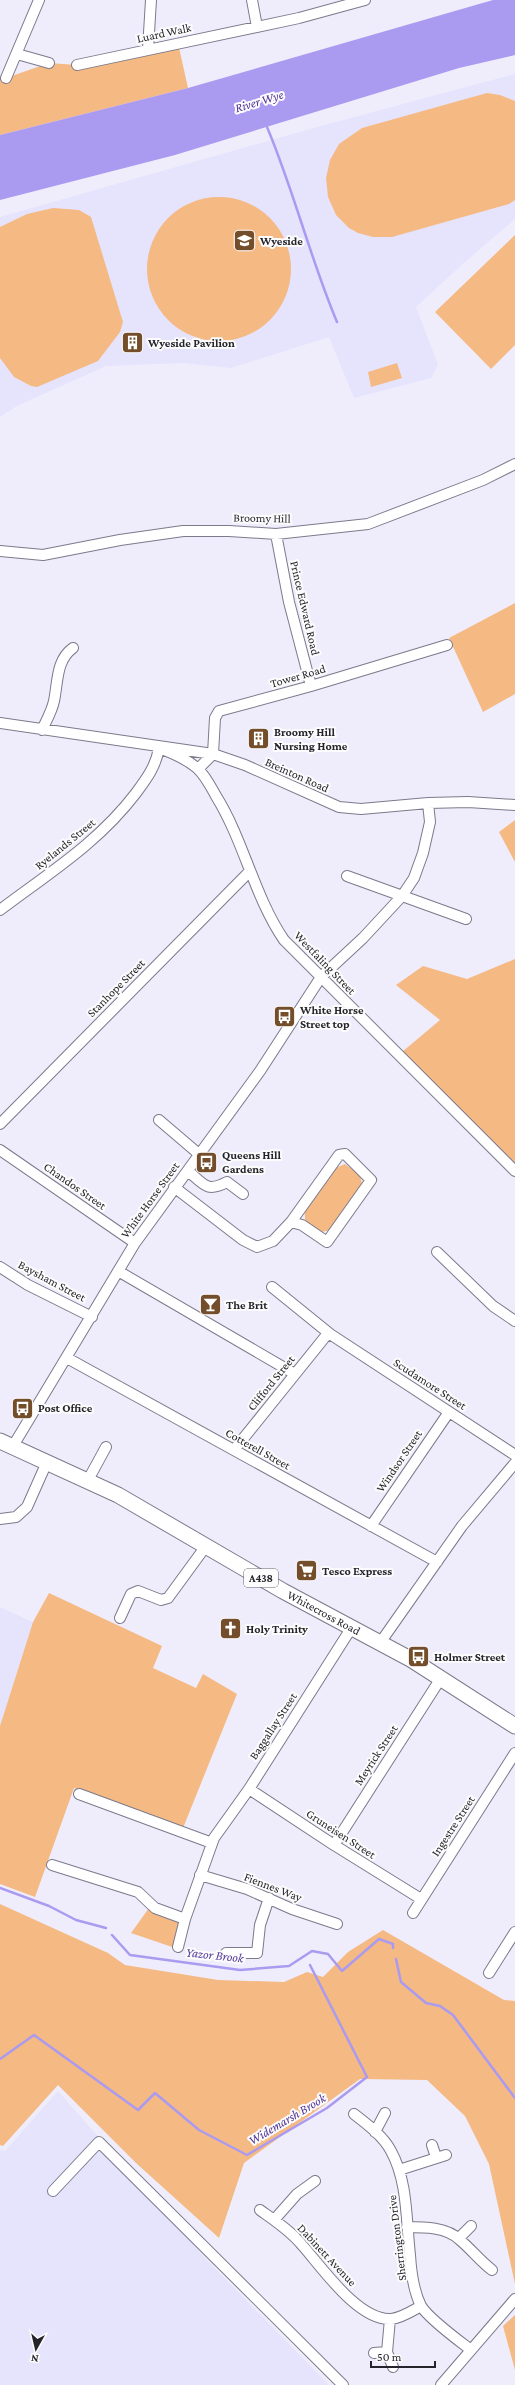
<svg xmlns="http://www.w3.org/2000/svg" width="515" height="2385" font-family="'Crimson Pro',serif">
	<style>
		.built { fill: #e6e3fd }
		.green { fill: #f5b983 }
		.water { fill: #aa9af0 }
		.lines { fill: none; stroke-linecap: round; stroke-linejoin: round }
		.stream { stroke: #aa9af0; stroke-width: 2.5 }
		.minor-casing { stroke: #7c7a8b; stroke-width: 12 }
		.highway-casing { stroke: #7c7a8b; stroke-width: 17 }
		.minor { stroke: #fff; stroke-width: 10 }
		.highway { stroke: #fff; stroke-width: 15 }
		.labels { text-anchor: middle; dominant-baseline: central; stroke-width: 4; stroke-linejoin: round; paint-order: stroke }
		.shield { fill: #fcfcfc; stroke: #66656a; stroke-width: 1 }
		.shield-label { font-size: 11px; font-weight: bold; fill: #25242b }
		.street-label { font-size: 12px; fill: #25242b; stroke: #fcfcfc }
		.poi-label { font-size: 12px; font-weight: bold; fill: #25242b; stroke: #fcfcfc; text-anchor: start }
		.water-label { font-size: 13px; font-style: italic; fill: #523699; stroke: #fcfcfc }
	</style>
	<rect width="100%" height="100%" fill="#efedfc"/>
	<!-- built -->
	<path class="built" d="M 515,74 L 515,219 L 465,262 L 416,307 L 438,365 L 431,378 L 354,398 L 329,337 L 231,368 L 183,363 L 106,366 L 17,406 L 0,417 L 0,217 L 317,127 Z
		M 0,1607 L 33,1622 L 0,1726 Z
		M 58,2091 L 207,2260 L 329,2385 L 0,2385 L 0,2150 L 5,2151 Z"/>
	<!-- green -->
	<path class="green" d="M 178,43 L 188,88 L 0,135 L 0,76 L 6,78 L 49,63 L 77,65 Z
		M 487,93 L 500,95 L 515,101 L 515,200 L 509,204 L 392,237 L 373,237 L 358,233 L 349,228 L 336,215 L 328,197 L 326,178 L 330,160 L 339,144 L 362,128 Z
		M147 269a72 72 0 1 1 144 0a72 72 0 1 1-144 0Z
		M 53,208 L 79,210 L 91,217 L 123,322 L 120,332 L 98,361 L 37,387 L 31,386 L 14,377 L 0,358 L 0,227 L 27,214 Z
		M 515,235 L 515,345 L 491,369 L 435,312 Z
		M 397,363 L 402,378 L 371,387 L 368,372 Z
		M 515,603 L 515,694 L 483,712 L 449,638 Z
		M 515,820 L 515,862 L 499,832 Z
		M 515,959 L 515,1163 L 402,1052 L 440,1020 L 396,985 L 423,966 L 467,979 Z
		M 345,1164 L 360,1175 L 362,1184 L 331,1230 L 317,1233 C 307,1227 304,1223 305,1211 L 333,1169 Z
		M 49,1593 L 162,1646 L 153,1668 L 196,1688 L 203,1674 L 237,1694 L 183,1828 L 74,1788 L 35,1897 L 0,1884 L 0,1726 L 33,1622 Z
		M 0,1904 L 108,1953 L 125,1965 L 218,1980 L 284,1982 L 307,1972 L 323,1977 L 348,1952 L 383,1930 L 504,2000 L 515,2001 L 515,2284 L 489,2164 L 465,2116 L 427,2080 L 360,2079 L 244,2163 L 219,2238 L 136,2163 L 58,2085 L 3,2146 L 0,2145 Z
		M 149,1908 L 181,1920 L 175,1948 L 131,1933 Z
		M 515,2315 L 515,2370 L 503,2326 Z"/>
	<!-- water -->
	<path class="water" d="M 493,0 L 515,0 L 515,55 L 459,68 L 175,155 L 0,200 L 0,135 L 188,88 Z"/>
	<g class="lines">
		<!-- stream -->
		<path class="stream" d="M 267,127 C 294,191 310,258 337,322
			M 0,1888 L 49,1906 L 76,1920 L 106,1928
			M 112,1935 L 130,1955 L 240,1970 L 289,1966 L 312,1951 L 328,1954 L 342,1971 L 379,1939 L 393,1944 L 393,1948
			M 396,1959 L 401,1982 L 426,2003 L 440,2006 L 453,2015 L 515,2098
			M 0,2059 L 34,2035 L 138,2110 L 155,2093 L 199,2130 L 247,2155 L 327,2108 L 367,2077 L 310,1965"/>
		<defs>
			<path id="minor" d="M 252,0 L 257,27
				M 148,49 L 151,0
				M 17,54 L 49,63
				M 77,65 L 299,18 L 365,0
				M 6,78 L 39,0
				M 276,534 L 289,602 L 311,686
				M 0,551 L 43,555 L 120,540 L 183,531 L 229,531 L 276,534 L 368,524 L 483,480 L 515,464
				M 0,723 L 213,754 L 245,765 L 339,807 L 361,809 L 428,803 L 468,802 L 515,805
				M 42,730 C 46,721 52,711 54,701 C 58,682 56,660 73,648
				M 159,748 C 173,753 185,758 197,768 C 205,775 211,787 216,796 C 244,841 254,896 284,940 L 515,1171
				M 198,769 L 213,754 L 215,718 L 219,711 L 311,686 L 447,645
				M 347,876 L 466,919
				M 0,910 C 49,873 98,843 136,793 C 147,778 156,766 159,748
				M 159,1120 L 200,1155
				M 0,1124 L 250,871
				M 0,1150 L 135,1243
				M 188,1171 C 204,1184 206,1193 227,1182 L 243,1194
				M 174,1187 L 243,1240 L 257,1247 L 273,1241 L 291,1222 L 339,1155 L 345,1154 L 371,1180 L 327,1242 L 302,1225 L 291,1222
				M 437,1252 L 493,1306 L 515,1321
				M 0,1267 L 28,1285 L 92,1317
				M 118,1271 L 295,1374
				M 272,1287 L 330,1334 L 515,1455
				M 67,1358 L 437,1562
				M 13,1446 L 135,1243 L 260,1071 L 321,977 L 363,938 L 402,896 L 414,878 L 423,853 L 430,822 L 428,803
				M 234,1450 L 325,1337 L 330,1334
				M 88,1480 L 106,1447
				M 0,1519 L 16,1517 L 27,1507 L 47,1462
				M 371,1526 L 449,1412
				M 120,1618 L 131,1594 L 138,1591 L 161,1600 L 168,1598 L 206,1546
				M 380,1643 L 462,1526 L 515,1463
				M 249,1789 L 334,1845 L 421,1899
				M 79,1794 L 212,1843
				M 334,1845 L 441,1678
				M 52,1865 L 138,1892 L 155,1908 L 185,1919
				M 200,1875 L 247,1889 L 292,1909 L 337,1924
				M 413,1913 L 515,1753
				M 178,1947 L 185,1919 L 214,1838 L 249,1789 L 352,1627
				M 226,1953 L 257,1953 L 260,1925 L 269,1898
				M 489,1973 L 515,1932
				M 354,2114 C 367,2124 383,2136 391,2151 C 408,2182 406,2220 410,2255 C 411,2271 414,2292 421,2306 C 429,2319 458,2340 471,2350
				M 375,2132 L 385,2113
				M 432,2145 L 436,2157
				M 399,2170 L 446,2155
				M 53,2191 L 99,2142 L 343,2385
				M 260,2210 C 274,2220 291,2231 302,2245 C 321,2266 358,2321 391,2319 C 402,2318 412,2311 421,2306
				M 274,2220 L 297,2194 L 315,2181
				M 407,2227 C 424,2227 447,2227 460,2240 C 471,2249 480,2261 492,2270
				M 459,2238 L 471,2226
				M 390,2319 L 387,2352 L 393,2367
				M 374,2353 L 387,2352
				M 441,2385 L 515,2299"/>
			<g id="highway">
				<path id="s1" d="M 0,1441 L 118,1495 L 283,1591 L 412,1660 L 515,1726"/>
			</g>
		</defs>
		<!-- minor casing -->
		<use href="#minor" class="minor-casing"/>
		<!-- highway casing -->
		<use href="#highway" class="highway-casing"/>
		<!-- minor -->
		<use href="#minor" class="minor"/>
		<!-- highway -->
		<use href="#highway" class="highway"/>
	</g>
	<!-- icons -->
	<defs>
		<symbol id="school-square" viewBox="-11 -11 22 22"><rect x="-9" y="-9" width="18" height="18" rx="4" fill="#744e2a" stroke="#fcfcfc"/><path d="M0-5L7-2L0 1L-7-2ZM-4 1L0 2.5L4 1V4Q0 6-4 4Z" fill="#fff"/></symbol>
		<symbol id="building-square" viewBox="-11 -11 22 22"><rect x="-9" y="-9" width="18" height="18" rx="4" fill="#744e2a" stroke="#fcfcfc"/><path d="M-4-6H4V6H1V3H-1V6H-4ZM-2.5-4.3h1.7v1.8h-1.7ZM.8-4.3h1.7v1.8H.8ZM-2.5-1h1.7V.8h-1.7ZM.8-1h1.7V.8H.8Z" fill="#fff"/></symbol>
		<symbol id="bus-square" viewBox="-11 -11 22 22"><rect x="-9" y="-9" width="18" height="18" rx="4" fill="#744e2a" stroke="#fcfcfc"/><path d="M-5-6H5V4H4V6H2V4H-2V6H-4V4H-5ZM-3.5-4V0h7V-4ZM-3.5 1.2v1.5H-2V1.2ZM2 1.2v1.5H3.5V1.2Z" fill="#fff"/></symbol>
		<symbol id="bar-square" viewBox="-11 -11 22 22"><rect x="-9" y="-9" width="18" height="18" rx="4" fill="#744e2a" stroke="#fcfcfc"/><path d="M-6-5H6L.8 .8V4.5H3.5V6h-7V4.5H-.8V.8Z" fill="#fff"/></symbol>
		<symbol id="supermarket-square" viewBox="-11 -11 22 22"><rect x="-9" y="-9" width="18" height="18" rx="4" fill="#744e2a" stroke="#fcfcfc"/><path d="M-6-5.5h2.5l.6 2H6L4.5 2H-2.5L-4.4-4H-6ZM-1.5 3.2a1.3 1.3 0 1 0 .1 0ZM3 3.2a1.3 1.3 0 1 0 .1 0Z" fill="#fff"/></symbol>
		<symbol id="church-square" viewBox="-11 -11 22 22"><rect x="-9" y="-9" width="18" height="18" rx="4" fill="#744e2a" stroke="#fcfcfc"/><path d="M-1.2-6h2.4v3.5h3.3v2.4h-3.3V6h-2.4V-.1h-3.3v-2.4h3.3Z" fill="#fff"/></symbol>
	</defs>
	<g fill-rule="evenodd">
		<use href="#school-square" x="232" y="228" width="25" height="25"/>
		<use href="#building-square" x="120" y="330" width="25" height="25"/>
		<use href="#building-square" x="246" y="726" width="25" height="25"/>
		<use href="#bus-square" x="272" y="1004" width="25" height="25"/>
		<use href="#bus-square" x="194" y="1150" width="25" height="25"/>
		<use href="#bar-square" x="198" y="1292" width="25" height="25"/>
		<use href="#bus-square" x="10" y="1396" width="25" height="25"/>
		<use href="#supermarket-square" x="294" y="1558" width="25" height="25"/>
		<use href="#church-square" x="218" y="1616" width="25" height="25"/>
		<use href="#bus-square" x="406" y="1644" width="25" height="25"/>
	</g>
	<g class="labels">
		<!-- shield labels -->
		<rect class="shield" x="244" y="1569" width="34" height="18" rx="3"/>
		<g class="shield-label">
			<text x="261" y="1578">A438</text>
		</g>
		<!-- street labels -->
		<g class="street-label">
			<text transform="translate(164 33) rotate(-12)">Luard Walk</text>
			<text transform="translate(262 518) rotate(1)">Broomy Hill</text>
			<text transform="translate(305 608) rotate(77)">Prince Edward Road</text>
			<text transform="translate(298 676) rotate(-16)">Tower Road</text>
			<text transform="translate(297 775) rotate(24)">Breinton Road</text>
			<text transform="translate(65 844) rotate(-39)">Ryelands Street</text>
			<text transform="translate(325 963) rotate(46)">Westfaling Street</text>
			<text transform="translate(116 988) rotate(-45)">Stanhope Street</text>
			<text transform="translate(75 1186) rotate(35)">Chandos Street</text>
			<text transform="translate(150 1200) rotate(-54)">White Horse Street</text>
			<text transform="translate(52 1281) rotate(28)">Baysham Street</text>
			<text transform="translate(271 1383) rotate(-51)">Clifford Street</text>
			<text transform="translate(430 1384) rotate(33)">Scudamore Street</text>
			<text transform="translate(258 1449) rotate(29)">Cotterell Street</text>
			<text transform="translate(399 1461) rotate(-56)">Windsor Street</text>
			<text stroke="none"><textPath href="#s1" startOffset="367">Whitecross Road</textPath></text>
			<text transform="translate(273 1726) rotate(-57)">Baggallay Street</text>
			<text transform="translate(376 1755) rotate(-57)">Meyrick Street</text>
			<text transform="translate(453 1826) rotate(-57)">Ingestre Street</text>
			<text transform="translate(341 1834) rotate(33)">Gruneisen Street</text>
			<text transform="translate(273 1887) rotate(21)">Fiennes Way</text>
			<text transform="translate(397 2238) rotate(-97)">Sherrington Drive</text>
			<text transform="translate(327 2255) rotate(47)">Dabinett Avenue</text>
		</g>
		<!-- poi labels -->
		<g class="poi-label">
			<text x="260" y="241">Wyeside</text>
			<text x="148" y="343">Wyeside Pavilion</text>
			<text x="274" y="732">Broomy Hill<tspan x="274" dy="14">Nursing Home</tspan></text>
			<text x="300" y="1010">White Horse<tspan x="300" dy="14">Street top</tspan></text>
			<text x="222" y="1155">Queens Hill<tspan x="222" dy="14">Gardens</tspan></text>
			<text x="226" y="1305">The Brit</text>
			<text x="38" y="1408">Post Office</text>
			<text x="322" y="1571">Tesco Express</text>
			<text x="246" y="1629">Holy Trinity</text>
			<text x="434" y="1657">Holmer Street</text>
		</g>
		<!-- water labels -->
		<g class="water-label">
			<text transform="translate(259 101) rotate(-17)">River Wye</text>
			<text transform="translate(215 1955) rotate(6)">Yazor Brook</text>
			<text transform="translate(287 2119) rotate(-31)">Widemarsh Brook</text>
		</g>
	</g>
	<!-- north arrow -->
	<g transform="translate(36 2349) rotate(188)" stroke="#fcfcfc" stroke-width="3" paint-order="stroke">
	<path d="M0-3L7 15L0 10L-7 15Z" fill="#25242b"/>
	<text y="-6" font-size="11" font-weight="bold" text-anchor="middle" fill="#25242b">N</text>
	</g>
	<!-- scale -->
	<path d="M371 2361v6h64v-6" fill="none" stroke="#25242b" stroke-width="2"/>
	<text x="377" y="2361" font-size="12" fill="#25242b" stroke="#fcfcfc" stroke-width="3" paint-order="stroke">50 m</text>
</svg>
